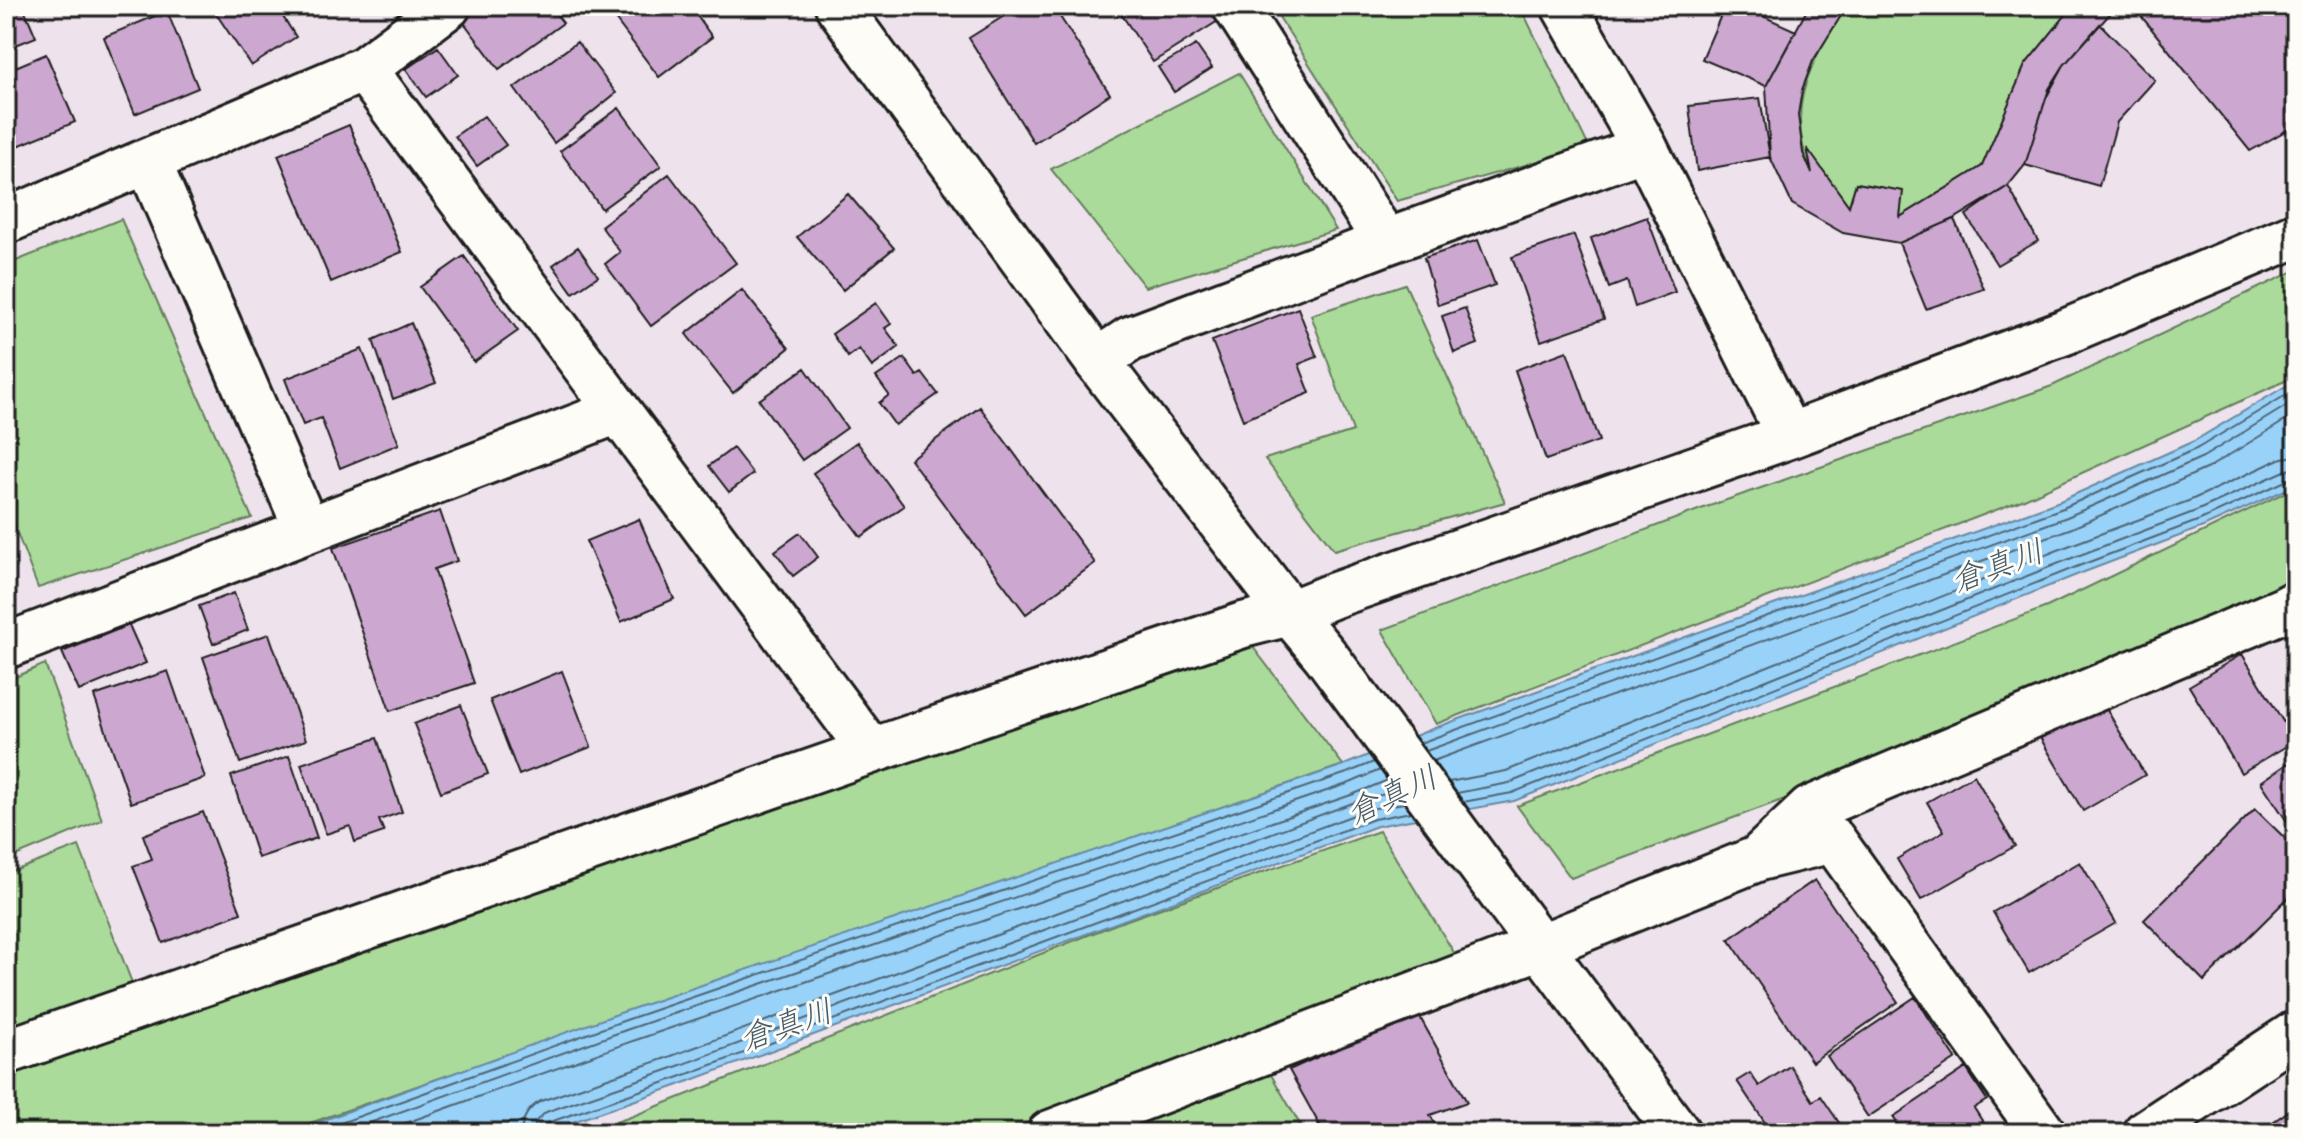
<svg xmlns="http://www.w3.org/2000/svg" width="2302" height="1139" font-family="'Patrick Hand','Klee One',sans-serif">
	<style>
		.green { fill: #abdb9b; stroke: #647c5c; stroke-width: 2 }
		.water { fill: #99d2f9; stroke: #6789a1; stroke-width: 2 }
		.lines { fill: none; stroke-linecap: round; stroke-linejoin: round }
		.shore { stroke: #4e6574; stroke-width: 2 }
		.building { fill: #cca8d1; stroke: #1c1c1c; stroke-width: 2 }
		.minor-casing { stroke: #1c1c1c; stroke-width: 50 }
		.tertiary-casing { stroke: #1c1c1c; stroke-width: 50 }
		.minor { stroke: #fdfcf7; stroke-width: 44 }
		.tertiary { stroke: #fdfcf7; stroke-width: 44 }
		.labels { text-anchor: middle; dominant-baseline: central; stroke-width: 6; stroke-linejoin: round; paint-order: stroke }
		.water-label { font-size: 32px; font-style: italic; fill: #485c69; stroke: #fdfcf7 }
	</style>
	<rect width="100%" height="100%" fill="#eee3ec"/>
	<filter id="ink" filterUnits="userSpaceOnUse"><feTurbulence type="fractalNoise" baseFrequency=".0125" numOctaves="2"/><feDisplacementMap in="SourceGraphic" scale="16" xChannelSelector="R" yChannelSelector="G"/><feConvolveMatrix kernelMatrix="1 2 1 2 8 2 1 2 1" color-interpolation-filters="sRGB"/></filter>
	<g filter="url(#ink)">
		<!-- green -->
		<path class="green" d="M 1272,6 L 1520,6 L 1589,147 L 1397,201 Z
			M 1847,6 L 2073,6 L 1982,166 L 1900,217 L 1902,191 L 1856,183 L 1849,206 L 1808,150 L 1812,173 C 1783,108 1811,60 1847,6 Z
			M 1239,73 L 1336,230 L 1145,287 L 1051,169 Z
			M 121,219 L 252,518 L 38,588 L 6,504 L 6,265 Z
			M 2296,270 L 2296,376 L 2022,500 L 1436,724 L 1382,630 L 1701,509 L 2052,386 Z
			M 1405,284 L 1505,502 L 1334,550 L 1265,459 L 1353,431 L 1311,315 Z
			M 2296,487 L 2296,581 L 1944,740 L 1571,878 L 1517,806 L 2047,607 Z
			M 1243,634 L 1343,765 L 281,1133 L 6,1133 L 6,1052 Z
			M 45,664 L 102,820 L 6,860 L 6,681 Z
			M 1379,831 L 1458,959 L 1001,1133 L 580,1133 L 628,1118 L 1116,924 Z
			M 79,846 L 132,983 L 6,1028 L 6,874 Z
			M 1270,1073 L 1305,1133 L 1122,1133 L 1121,1131 Z"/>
		<!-- water -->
		<path class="water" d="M 2296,380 L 2296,485 L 2203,527 L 2079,574 L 1514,801 L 1377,826 L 676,1086 L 541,1133 L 288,1133 L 620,1013 L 1344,765 L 1432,729 L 2060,501 L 2194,441 Z"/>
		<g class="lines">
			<!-- shore -->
			<path class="shore" d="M 1420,743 L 2063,508 L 2198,448 L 2296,389
				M 1426,751 L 2067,517 L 2203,457 L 2296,400
				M 1433,761 L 2072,528 L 2208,468 L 2296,414
				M 1449,782 L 1506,771 L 2068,546 L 2191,500 L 2282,458 L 2296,456
				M 1457,793 L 1509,783 L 2072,558 L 2196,511 L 2287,470 L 2296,468
				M 1463,802 L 1512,793 L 2076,567 L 2200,520 L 2290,479 L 2296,478
				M 313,1133 L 623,1021 L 1347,773 L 1374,762
				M 342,1133 L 626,1030 L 1350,783 L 1380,770
				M 378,1133 L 630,1042 L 1354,794 L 1388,780
				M 521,1133 C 522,1118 528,1108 541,1101 L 666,1058 L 1366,798 L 1396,792
				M 533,1133 L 536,1121 L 546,1112 L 670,1069 L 1370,809 L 1404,803
				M 544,1133 L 545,1126 L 550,1122 L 674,1079 L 1374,819 L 1411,812"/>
		</g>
		<!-- building -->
		<path class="building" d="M 6,6 L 23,6 L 36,37 L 6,49 Z
			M 211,6 L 276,6 L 296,37 L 251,66 Z
			M 472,6 L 550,6 L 563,23 L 499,69 L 459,16 Z
			M 624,6 L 690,6 L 712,37 L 659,77 L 612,15 Z
			M 1020,6 L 1053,6 L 1110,94 L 1034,143 L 969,38 Z
			M 1116,6 L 1207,6 L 1218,21 L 1153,62 Z
			M 1725,6 L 1741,6 L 1796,31 L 1766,86 L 1702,59 Z
			M 1809,6 L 1847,6 L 1813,61 L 1802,90 L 1798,115 L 1803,153 L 1812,173 L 1807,148 L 1849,206 L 1856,183 L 1903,191 L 1900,217 L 1982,166 L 2025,65 L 2073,6 L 2117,6 L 2064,65 L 2046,98 L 2025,165 L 2008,186 L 1954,219 L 1899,243 L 1843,233 L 1792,204 L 1770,157 L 1766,86 Z
			M 2133,6 L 2296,6 L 2296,125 L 2250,151 Z
			M 167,11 L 198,88 L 135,114 L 104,37 Z
			M 2100,24 L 2155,80 L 2117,122 L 2099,186 L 2025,165 L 2049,89 L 2064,65 Z
			M 577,42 L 616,93 L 554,143 L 514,88 Z
			M 1196,45 L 1212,68 L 1174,92 L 1158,67 Z
			M 438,47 L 458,75 L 426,97 L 406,69 Z
			M 46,54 L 75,122 L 18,146 L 6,117 L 6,71 Z
			M 1760,98 L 1770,157 L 1697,171 L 1689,106 Z
			M 619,108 L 661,166 L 602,209 L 560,151 Z
			M 484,116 L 506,145 L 477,166 L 455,136 Z
			M 349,125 L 402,252 L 331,282 L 278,155 Z
			M 669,174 L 736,263 L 651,326 L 605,264 L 620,252 L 601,226 Z
			M 2008,186 L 2038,241 L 1997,265 L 1966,215 Z
			M 848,194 L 894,248 L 843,290 L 797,237 Z
			M 1647,217 L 1675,292 L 1635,307 L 1627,281 L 1609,288 L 1591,238 Z
			M 1954,219 L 1984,289 L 1926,309 L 1899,243 Z
			M 1574,235 L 1604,319 L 1541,341 L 1512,257 Z
			M 1478,240 L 1495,285 L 1438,305 L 1424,258 Z
			M 578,247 L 598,276 L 573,293 L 553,265 Z
			M 464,256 L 518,331 L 474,362 L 420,287 Z
			M 742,290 L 789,348 L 733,393 L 686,334 Z
			M 876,303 L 891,324 L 885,328 L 899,347 L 872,367 L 859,349 L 848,357 L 832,334 Z
			M 1298,308 L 1317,357 L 1299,364 L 1310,393 L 1243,420 L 1212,341 Z
			M 1465,308 L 1478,344 L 1454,353 L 1442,316 Z
			M 411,323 L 436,383 L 393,399 L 373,340 Z
			M 362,349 L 399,444 L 340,468 L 321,418 L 303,425 L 285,379 Z
			M 1567,351 L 1599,441 L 1546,460 L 1515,370 Z
			M 904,358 L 917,376 L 922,373 L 938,394 L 895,425 L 879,403 L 889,395 L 876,377 Z
			M 805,368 L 847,428 L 802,460 L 759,400 Z
			M 980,407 L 1095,563 L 1026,614 L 910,459 Z
			M 857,442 L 904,506 L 861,537 L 813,473 Z
			M 733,448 L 753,474 L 729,492 L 709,466 Z
			M 440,511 L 457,561 L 434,569 L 474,683 L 390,711 L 333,548 Z
			M 639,519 L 674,599 L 621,622 L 586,541 Z
			M 800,533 L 818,557 L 793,576 L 775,551 Z
			M 234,593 L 248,630 L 213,644 L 199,606 Z
			M 129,625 L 146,663 L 79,691 L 62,652 Z
			M 269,634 L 306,740 L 240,763 L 203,657 Z
			M 2242,654 L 2295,741 L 2241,773 L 2189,686 Z
			M 168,671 L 205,778 L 131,803 L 94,696 Z
			M 562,671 L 591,747 L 519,775 L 490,700 Z
			M 2100,698 L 2145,775 L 2083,811 L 2038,734 Z
			M 461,705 L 488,774 L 441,792 L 414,724 Z
			M 377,738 L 402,812 L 379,820 L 384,832 L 355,842 L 350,826 L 326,834 L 301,764 Z
			M 289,756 L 317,838 L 258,858 L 231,776 Z
			M 2296,758 L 2296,835 L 2261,782 Z
			M 1974,775 L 2015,846 L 1921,900 L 1897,859 L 1944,831 L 1927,802 Z
			M 2255,809 L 2296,849 L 2296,890 L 2204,981 L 2144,920 Z
			M 203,812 L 241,913 L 163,943 L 133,866 L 152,859 L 143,835 Z
			M 2080,862 L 2116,923 L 2029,973 L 1993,912 Z
			M 1815,880 L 1898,1002 L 1812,1062 L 1729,939 Z
			M 1915,997 L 1956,1059 L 1868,1117 L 1827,1056 Z
			M 1417,1012 L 1467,1102 L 1430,1115 L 1441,1133 L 1324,1133 L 1289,1070 Z
			M 1790,1066 L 1813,1101 L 1821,1096 L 1846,1133 L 1772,1133 L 1737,1081 L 1750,1073 L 1759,1086 Z
			M 1966,1068 L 1987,1100 L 1974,1108 L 1990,1133 L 1904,1133 L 1893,1117 Z
			M 2296,1106 L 2296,1133 L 2257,1133 Z"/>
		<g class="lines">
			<defs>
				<path id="minor" d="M 1235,6 L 1386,242
					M 1564,6 L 1645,148 L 1789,436
					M 364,69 L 871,751
					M 148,161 L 307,530
					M 6,221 L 364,69 L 448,6
					M 1097,361 L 1130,339 L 1386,242 L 1645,148
					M 6,646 L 618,411
					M 1759,857 L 1810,809 L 2283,610 L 2296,603
					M 6,1052 L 871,751 L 1243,625 L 1290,613 L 1332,596 L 1789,436 L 2065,332 L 2296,235
					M 1050,1133 L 1539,947 L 1759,858 L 1833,840 L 2043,1133
					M 2145,1133 L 2296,1033"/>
				<path id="tertiary" d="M 838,6 L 1097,361 L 1290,613 L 1325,655 L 1678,1133"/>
			</defs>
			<!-- minor casing -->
			<use href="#minor" class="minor-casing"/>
			<!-- tertiary casing -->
			<use href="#tertiary" class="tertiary-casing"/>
			<!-- minor -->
			<use href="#minor" class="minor"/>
			<!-- tertiary -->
			<use href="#tertiary" class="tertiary"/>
		</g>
	</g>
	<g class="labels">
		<!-- water labels -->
		<g class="water-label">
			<text transform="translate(1997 565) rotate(-20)">倉真川</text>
			<text transform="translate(1392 794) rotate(-25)">倉真川</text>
			<text transform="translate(786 1024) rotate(-19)">倉真川</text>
		</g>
	</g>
	<!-- margin -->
	<rect width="2302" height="1139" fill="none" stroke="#fdfcf7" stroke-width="32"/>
	<rect x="16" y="16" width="2270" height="1107" fill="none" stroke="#1c1c1c" stroke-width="3" filter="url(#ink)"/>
</svg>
